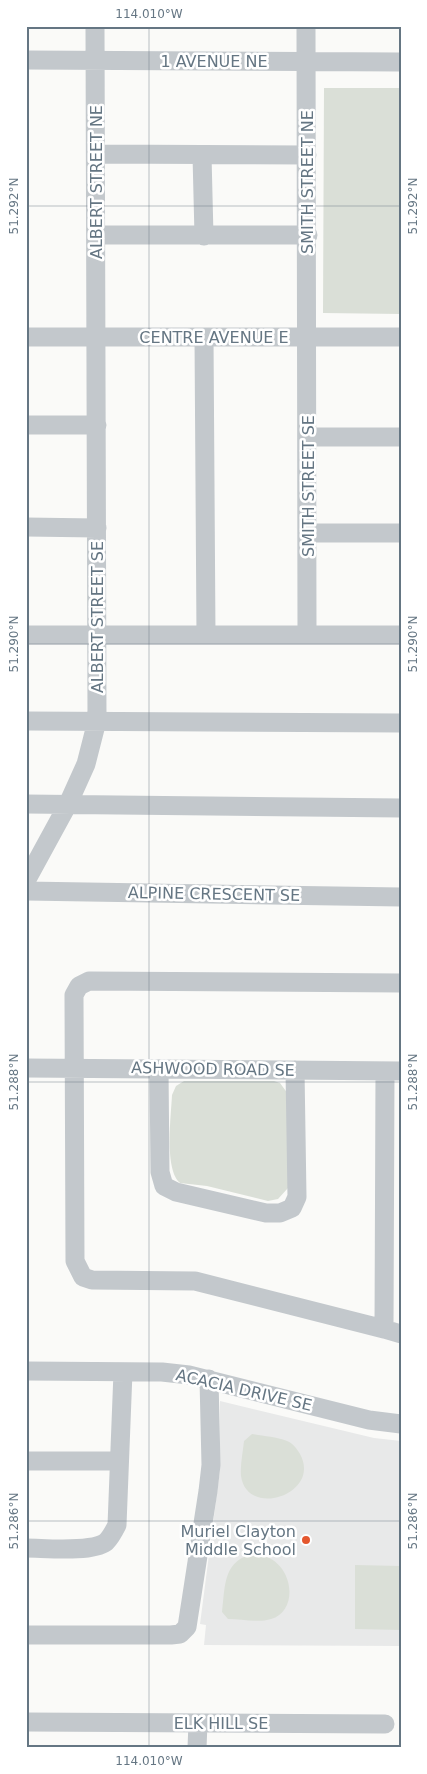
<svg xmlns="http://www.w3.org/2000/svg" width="427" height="1774" font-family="'DejaVu Sans',sans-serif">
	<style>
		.built { fill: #e8e9e9 }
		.green { fill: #dadfd7 }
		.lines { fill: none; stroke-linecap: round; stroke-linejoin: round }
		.minor { stroke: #c3c8cc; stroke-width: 19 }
		.ticks { fill: none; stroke: #657683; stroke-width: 1; stroke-opacity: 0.45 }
		.poi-dot { fill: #e4572e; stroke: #fff; stroke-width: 2 }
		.labels { text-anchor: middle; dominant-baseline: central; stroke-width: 5; stroke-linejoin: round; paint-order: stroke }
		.street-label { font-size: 16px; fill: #657683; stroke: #fff }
		.poi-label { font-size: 16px; fill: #657683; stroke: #fff; text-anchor: end }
		.neatline { fill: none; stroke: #657683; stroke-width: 2 }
		.ticks-label { font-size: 12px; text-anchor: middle; fill: #657683 }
	</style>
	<rect width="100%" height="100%" fill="#fafaf8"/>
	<!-- built -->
	<path class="built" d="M 220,1401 L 374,1438 L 401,1441 L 401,1646 L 204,1645 L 206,1625 L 200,1624 L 220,1470 Z"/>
	<!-- green -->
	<path class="green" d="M 324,88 L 401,88 L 401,314 L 323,313 Z
		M 184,1081 L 274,1081 L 280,1083 L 288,1094 L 288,1188 L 278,1199 L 268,1201 L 207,1186 L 180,1183 C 164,1169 171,1117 172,1095 L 176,1086 Z
		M 252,1434 C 263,1436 276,1437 287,1441 C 293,1443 297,1449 300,1454 C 322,1494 247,1519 241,1476 C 240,1465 243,1452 244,1441 Z
		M 249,1555 C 292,1550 303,1610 271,1619 C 259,1623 241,1619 228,1619 L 222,1612 C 225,1588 223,1563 249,1555 Z
		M 355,1565 L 401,1566 L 401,1630 L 355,1629 Z"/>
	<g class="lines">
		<!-- minor -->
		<path class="minor" d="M 306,26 L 307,635
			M 26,60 L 401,62
			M 96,154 L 307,155
			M 202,155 L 204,236
			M 96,235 L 308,235
			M 26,337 L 401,337
			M 204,337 L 206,635
			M 26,425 L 97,425
			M 308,437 L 401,437
			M 26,527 L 97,528
			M 308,533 L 401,533
			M 26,635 L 401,635
			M 26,721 L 401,723
			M 26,804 L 401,808
			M 26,881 L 68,804 L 86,764 L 97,721 L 95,26
			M 26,891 L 401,897
			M 26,1068 L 401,1071
			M 159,1069 L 160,1172 L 164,1186 L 176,1192 L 266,1213 L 280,1213 L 292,1208 L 297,1197 L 295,1070
			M 385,1071 L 384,1329 L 401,1334
			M 384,1329 L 195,1281 L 92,1280 L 83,1277 L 75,1261 L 74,995 L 79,986 L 89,981 L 401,983
			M 26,1371 L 162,1372 L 189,1375 L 369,1420 L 401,1424
			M 26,1461 L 119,1461
			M 26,1548 C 45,1548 91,1553 106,1542 C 111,1537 114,1531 117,1525 L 123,1372
			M 26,1635 L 171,1635 L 180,1634 L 187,1627 L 208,1491 L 211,1465 L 209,1379
			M 26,1722 L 385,1724
			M 197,1748 L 198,1723"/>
	</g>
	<!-- ticks -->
	<path class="ticks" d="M 149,26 L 149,1748M 26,206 L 401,206M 26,644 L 401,644M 26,1082 L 401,1082M 26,1521 L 401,1521"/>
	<!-- markers -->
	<circle class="poi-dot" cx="306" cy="1540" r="5"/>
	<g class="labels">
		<!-- street labels -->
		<g class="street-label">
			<text x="214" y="61">1 AVENUE NE</text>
			<text transform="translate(96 182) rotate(-90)">ALBERT STREET NE</text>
			<text transform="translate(307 182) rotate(-90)">SMITH STREET NE</text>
			<text x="214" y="337">CENTRE AVENUE E</text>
			<text transform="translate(308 486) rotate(-90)">SMITH STREET SE</text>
			<text transform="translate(97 617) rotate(-90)">ALBERT STREET SE</text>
			<text transform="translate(214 894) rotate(1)">ALPINE CRESCENT SE</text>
			<text transform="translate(213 1069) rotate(1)">ASHWOOD ROAD SE</text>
			<text transform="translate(244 1390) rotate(13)">ACACIA DRIVE SE</text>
			<text x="221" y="1723">ELK HILL SE</text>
		</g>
		<!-- poi labels -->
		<g class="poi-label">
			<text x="296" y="1531">Muriel Clayton<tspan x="296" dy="18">Middle School</tspan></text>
		</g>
	</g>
	<!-- border -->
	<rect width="427" height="1774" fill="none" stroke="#ffffff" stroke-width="55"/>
	<rect x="28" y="28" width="372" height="1718" class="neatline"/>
	<g class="ticks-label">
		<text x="149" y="18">114.010°W</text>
		<text transform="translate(14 206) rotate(-90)" y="4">51.292°N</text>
		<text transform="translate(413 206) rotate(-90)" y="4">51.292°N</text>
		<text transform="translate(14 644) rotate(-90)" y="4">51.290°N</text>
		<text transform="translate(413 644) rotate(-90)" y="4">51.290°N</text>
		<text transform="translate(14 1082) rotate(-90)" y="4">51.288°N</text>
		<text transform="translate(413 1082) rotate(-90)" y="4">51.288°N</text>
		<text transform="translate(14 1521) rotate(-90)" y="4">51.286°N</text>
		<text transform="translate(413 1521) rotate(-90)" y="4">51.286°N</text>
		<text x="149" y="1765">114.010°W</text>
	</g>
</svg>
